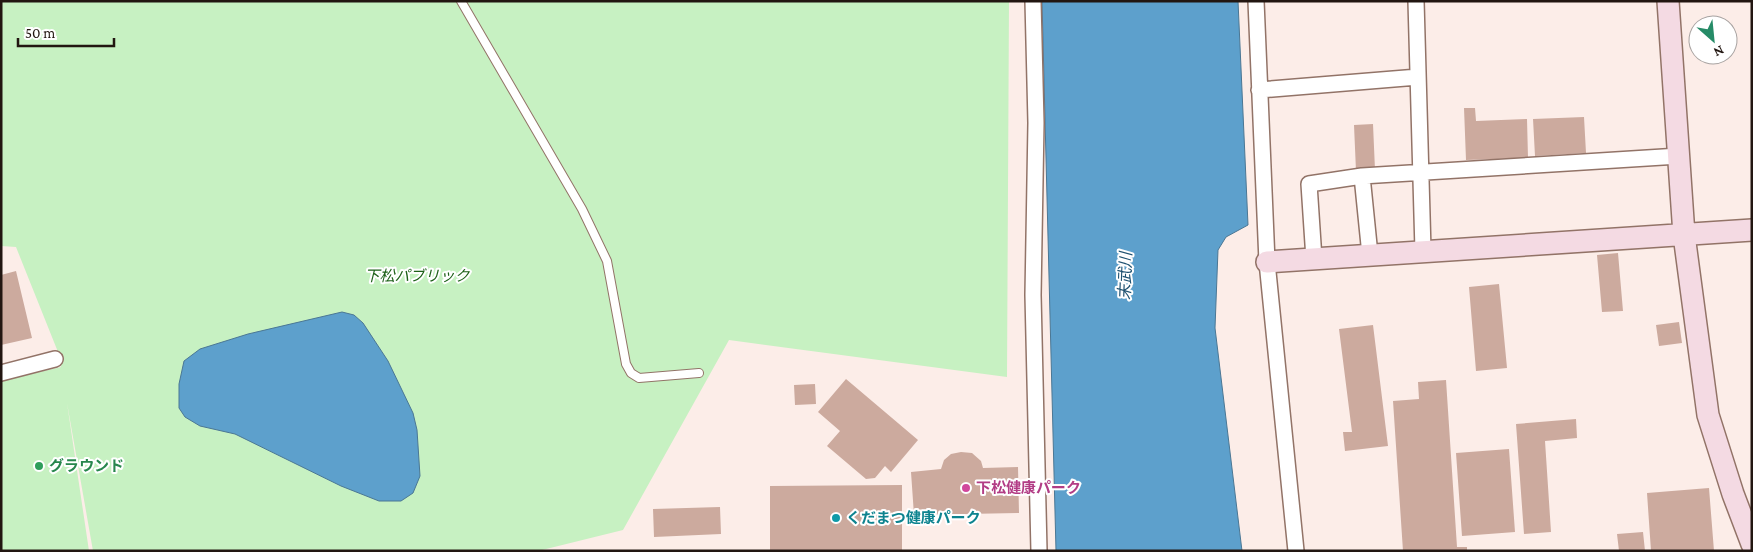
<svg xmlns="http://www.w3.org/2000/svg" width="1753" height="552" font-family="'Crimson Pro','Noto Sans JP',serif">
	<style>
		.green { fill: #c7f1c2 }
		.water { fill: #5da0cc; stroke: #4b7794 }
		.building { fill: #ccaa9e }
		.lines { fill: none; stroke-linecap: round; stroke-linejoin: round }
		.lane-casing { stroke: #927367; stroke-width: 10 }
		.street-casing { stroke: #927367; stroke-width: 18 }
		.secondary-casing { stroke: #927367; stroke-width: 24 }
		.lane { stroke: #fff; stroke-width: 8 }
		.street { stroke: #fff; stroke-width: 15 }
		.secondary { stroke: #f4dae3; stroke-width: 21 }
		.leisure-dot { fill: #2e9e5b; stroke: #fff; stroke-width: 2 }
		.hotel-dot { fill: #d1479c; stroke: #fff; stroke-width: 2 }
		.culture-dot { fill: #0f9aa8; stroke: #fff; stroke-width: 2 }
		.labels { text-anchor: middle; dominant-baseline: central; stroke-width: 4; stroke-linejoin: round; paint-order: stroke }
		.park-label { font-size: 15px; font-style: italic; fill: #1d6018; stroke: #fff }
		.leisure-label { font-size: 15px; font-weight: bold; fill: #27864d; stroke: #fff; text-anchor: start }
		.hotel-label { font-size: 15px; font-weight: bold; fill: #b23c85; stroke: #fff; text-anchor: start }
		.culture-label { font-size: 15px; font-weight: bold; fill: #0d838f; stroke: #fff; text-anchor: start }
		.water-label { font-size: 16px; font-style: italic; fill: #205271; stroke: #fff }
	</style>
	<rect width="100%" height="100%" fill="#fcede8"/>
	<!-- green -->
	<path class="green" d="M 1,1 L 1009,1 L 1007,377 L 729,340 L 623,530 L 538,551 L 93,551 L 67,403 L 89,551 L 1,551 L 1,381 L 61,367 L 58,352 L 16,247 L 1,246 Z"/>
	<!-- water -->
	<path class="water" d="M 1042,1 L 1238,1 L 1248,225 L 1226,237 L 1218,250 L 1215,328 L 1242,551 L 1056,551 Z
		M 342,312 L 354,315 L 363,323 L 388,361 L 413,413 L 417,430 L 420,476 L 413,493 L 401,501 L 379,501 L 341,486 L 235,434 L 200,426 L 185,417 L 179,408 L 179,384 L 184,361 L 200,349 L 248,334 Z"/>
	<!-- building -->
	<path class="building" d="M 1464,108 L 1475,108 L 1476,121 L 1527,119 L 1528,158 L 1466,160 Z
		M 1584,117 L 1586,153 L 1535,156 L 1533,119 Z
		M 1373,124 L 1375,170 L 1356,171 L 1354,125 Z
		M 1618,253 L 1623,311 L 1602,312 L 1597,255 Z
		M 16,271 L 32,338 L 1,345 L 1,275 Z
		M 1499,284 L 1507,368 L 1476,371 L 1469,287 Z
		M 1679,322 L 1682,343 L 1659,346 L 1656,325 Z
		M 1373,325 L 1388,446 L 1345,451 L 1343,432 L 1352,432 L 1339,329 Z
		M 846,379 L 918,440 L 891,472 L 885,466 L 875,478 L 866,479 L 827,446 L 840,431 L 818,412 Z
		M 1446,380 L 1457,547 L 1467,547 L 1467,551 L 1403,551 L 1393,401 L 1419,399 L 1418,382 Z
		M 815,384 L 816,404 L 795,405 L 794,385 Z
		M 1576,419 L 1577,438 L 1545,441 L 1551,532 L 1524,534 L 1516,424 Z
		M 1509,449 L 1515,532 L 1462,536 L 1456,453 Z
		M 961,452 L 972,453 L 981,461 L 983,468 L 1018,467 L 1019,513 L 914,515 L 911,472 L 941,469 L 944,460 L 951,454 Z
		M 902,485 L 902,551 L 770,551 L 770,486 Z
		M 1709,488 L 1714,551 L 1651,551 L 1647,493 Z
		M 720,507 L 721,534 L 654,537 L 653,509 Z
		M 1643,532 L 1645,551 L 1619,551 L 1617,534 Z"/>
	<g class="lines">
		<defs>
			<path id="lane" d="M 461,1 L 582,209 L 607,261 L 626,364 L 631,373 L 639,378 L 699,373"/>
			<path id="street" d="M 1033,1 L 1036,123 L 1033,295 L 1039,551
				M 1256,1 L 1267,262 L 1296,551
				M 1416,1 L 1423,251
				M 1259,90 L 1418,77
				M 1362,176 L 1370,255
				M 1314,259 L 1309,184 L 1362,176 L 1679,156
				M 1,373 L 55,359"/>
			<path id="secondary" d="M 1668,1 L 1684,235 L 1708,415 L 1733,494 L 1752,544
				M 1267,262 L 1752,230"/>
		</defs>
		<!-- lane casing -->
		<use href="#lane" class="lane-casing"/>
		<!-- street casing -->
		<use href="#street" class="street-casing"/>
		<!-- secondary casing -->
		<use href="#secondary" class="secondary-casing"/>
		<!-- lane -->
		<use href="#lane" class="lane"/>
		<!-- street -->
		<use href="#street" class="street"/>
		<!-- secondary -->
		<use href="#secondary" class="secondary"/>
	</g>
	<!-- markers -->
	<circle class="leisure-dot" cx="39" cy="466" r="5"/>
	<circle class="hotel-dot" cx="966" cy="488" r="5"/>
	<circle class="culture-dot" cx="836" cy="518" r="5"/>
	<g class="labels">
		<!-- park labels -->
		<g class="park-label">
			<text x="417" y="276">下松パブリック</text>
		</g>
		<!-- leisure labels -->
		<g class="leisure-label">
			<text x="49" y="466">グラウンド</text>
		</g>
		<!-- hotel labels -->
		<g class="hotel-label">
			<text x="976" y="488">下松健康パーク</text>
		</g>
		<!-- culture labels -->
		<g class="culture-label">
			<text x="846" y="518">くだまつ健康パーク</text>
		</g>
		<!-- water labels -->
		<g class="water-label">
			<text transform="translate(1125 276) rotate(-88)">末武川</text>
		</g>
	</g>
	<!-- border -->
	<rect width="1753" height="552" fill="none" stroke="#221611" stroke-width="5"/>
	<!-- north arrow -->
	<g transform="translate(1713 40) rotate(153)"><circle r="24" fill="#ffffff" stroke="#a7a2a0"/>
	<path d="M0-4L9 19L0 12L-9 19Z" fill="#268b67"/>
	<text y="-8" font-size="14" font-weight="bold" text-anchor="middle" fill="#221611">N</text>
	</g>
	<!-- scale -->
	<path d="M18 38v8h96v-8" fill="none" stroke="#221611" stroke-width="2.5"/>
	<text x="25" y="38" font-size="15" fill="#221611" stroke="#ffffff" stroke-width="4" paint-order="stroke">50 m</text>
</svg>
